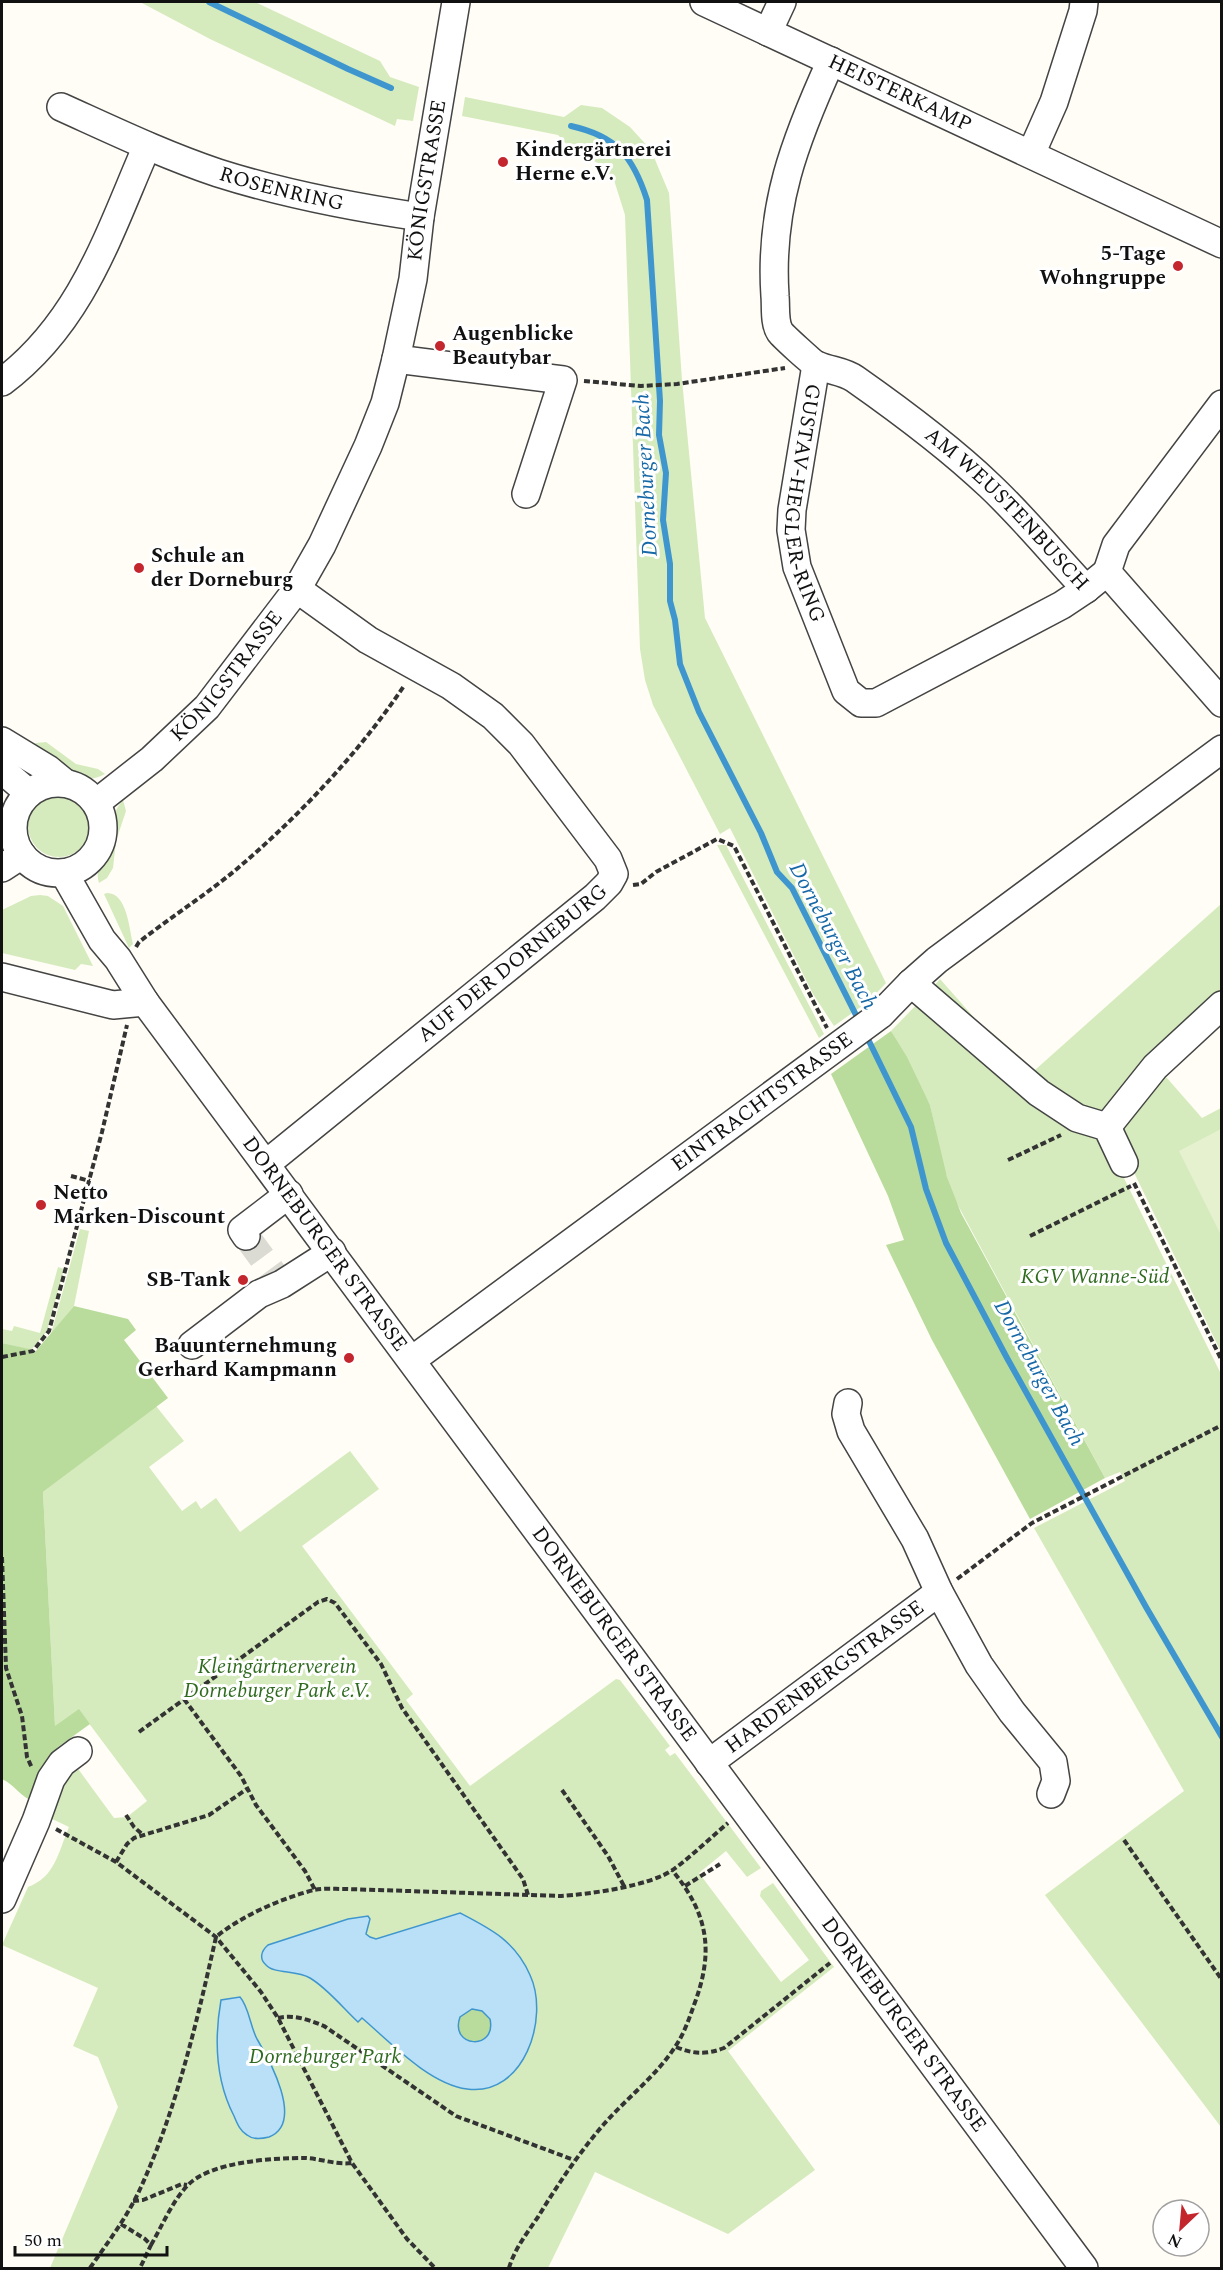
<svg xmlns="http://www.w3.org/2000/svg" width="1223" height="2270" font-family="Spectral,serif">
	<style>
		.green { fill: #d5ebbd }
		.forest { fill: #b9dc9c }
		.pitch { fill: #e6f2cf }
		.water { fill: #b9e0f7; stroke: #3f96cf; stroke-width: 1.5; fill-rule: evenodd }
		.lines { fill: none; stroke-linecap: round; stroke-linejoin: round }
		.stream { stroke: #3f96cf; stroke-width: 6 }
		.minor-tunnel { stroke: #dbdad3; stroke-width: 27; stroke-dasharray: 27 14; stroke-linecap: butt }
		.minor-casing { stroke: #444; stroke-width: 30 }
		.path { stroke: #333; stroke-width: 4; stroke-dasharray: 6 3; stroke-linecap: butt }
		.minor { stroke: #fff; stroke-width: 27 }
		.poi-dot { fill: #c4262e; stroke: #fff; stroke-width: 2 }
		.labels { text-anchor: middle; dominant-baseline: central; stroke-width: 6; stroke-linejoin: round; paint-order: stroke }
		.street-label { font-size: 21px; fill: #111; stroke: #fff }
		.poi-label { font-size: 21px; font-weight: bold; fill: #111; stroke: #fff; text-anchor: start }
		.park-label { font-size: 21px; font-style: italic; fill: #2f6b1f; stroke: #fff }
		.water-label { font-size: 22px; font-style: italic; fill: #1768a6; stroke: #fff }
	</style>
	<rect width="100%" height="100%" fill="#fffdf5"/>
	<!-- green -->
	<path class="green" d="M 140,2 L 255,2 L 380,61 L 390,77 L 419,87 L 413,121 L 397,119 L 395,126 L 210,39 Z
		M 465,97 L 564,117 L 581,105 L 602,108 L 630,127 L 651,150 L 669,193 L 682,380 L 705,618 L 886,983 L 869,1001 L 834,1026 L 813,994 L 730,828 L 720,834 L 653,705 L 645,680 L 640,649 L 625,215 L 614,180 L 598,163 L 573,151 L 558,135 L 462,116 Z
		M 46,742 L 76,764 L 98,769 L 105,774 C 78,790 52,761 32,745 L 36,743 Z
		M28 826a31 31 0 1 1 62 0a31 31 0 1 1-62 0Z
		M 123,800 L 126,811 L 116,841 L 113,868 L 107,878 L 99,883 C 94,866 105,856 109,841 C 114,826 111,813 123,800 Z
		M 717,845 L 726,845 L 824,1034 L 819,1038 Z
		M 107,893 C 127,893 129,928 133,944 L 129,948 L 104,894 Z
		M 40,895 L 48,896 L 63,906 L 93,966 L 81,964 L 75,970 L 2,953 L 2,910 L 31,896 Z
		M 1221,904 L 1221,999 L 1111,1110 L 1089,1115 L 929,992 L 940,979 L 986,1031 L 989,1030 L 1035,1070 Z
		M 922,999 L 1099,1137 L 1110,1150 L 1221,1374 L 1221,2127 L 1045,1895 L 1184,1791 L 1034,1528 L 1125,1481 L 1120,1472 L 1105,1478 L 954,1198 L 944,1168 L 930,1105 L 891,1031 Z
		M 1160,1070 L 1202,1118 L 1221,1108 L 1221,1352 L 1127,1158 L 1124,1133 L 1126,1124 Z
		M 80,1229 L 89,1231 L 74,1306 L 51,1334 Z
		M 58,1267 L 64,1269 L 47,1331 L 31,1350 L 2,1343 L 2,1329 L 12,1331 L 14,1326 L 40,1333 Z
		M 156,1406 L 184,1441 L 149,1467 L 182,1511 L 196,1501 L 201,1509 L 216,1498 L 240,1532 L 350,1451 L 379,1489 L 302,1546 L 413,1694 L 406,1700 L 470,1786 L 616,1679 L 620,1680 L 670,1746 L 665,1750 L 670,1756 L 675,1753 L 761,1868 L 747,1877 L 726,1851 L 699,1873 L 781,1982 L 809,1960 L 760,1896 L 761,1891 L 773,1883 L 834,1967 L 728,2051 L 815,2170 L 728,2234 L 595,2172 L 548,2268 L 50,2268 L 118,2107 L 98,2057 L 73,2046 L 98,1988 L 2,1945 L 28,1887 C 55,1877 58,1853 69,1827 L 46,1816 L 61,1774 L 76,1766 L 114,1818 L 127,1817 L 147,1801 L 79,1710 L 55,1727 L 43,1492 Z"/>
	<!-- forest -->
	<path class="forest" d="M 891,1031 L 907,1057 L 930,1105 L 947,1177 L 961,1213 L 1105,1478 L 1030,1519 L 932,1340 L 886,1245 L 904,1240 L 888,1196 L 831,1074 Z
		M 74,1306 L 128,1319 L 136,1330 L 124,1340 L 168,1398 L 43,1492 L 55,1726 L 79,1709 L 90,1724 L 58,1747 L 43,1772 L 35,1802 C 21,1798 15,1785 2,1779 L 2,1343 L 29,1349 L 29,1354 L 35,1352 Z
		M458 2025a17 17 0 1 1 34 0a17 17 0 1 1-34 0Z"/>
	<!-- pitch -->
	<path class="pitch" d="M 1221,1129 L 1221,1235 L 1179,1151 Z"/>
	<!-- water -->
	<path class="water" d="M 460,1913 C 491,1929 515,1941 530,1975 C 550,2018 524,2097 467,2089 C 429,2084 390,2042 362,2018 L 358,2022 C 343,2008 327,1988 310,1978 C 296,1970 274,1974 266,1965 C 259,1959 261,1951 268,1945 L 348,1919 L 368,1916 L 370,1919 L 366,1934 L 370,1937 L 376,1939 ZM 472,2009 L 482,2011 L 490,2019 C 497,2051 449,2048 460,2017 Z
		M 240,1997 C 249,2007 250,2026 257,2039 C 269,2059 305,2123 269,2137 C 261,2139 253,2140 247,2135 C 240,2131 237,2123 234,2116 C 215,2079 214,2040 221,2000 Z"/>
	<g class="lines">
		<!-- stream -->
		<path class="stream" d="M 209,2 L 348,69 L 391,88
			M 571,126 C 616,136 633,156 647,200 L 660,401 L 659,435 L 666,473 L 663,520 L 670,564 L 670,601 L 675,620 L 680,664 L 699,712 L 761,833 L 777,872 L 792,888 L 860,1023
			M 866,1035 L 911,1127 L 926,1189 L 946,1243 L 1007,1358 L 1146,1607 L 1222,1737"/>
		<!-- minor-tunnel -->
		<path class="minor-tunnel" d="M 246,1236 L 277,1278"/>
		<defs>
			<g id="minor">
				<path id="s1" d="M 704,2 L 1222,244"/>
				<path d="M 768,32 L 782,2"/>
				<path id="s2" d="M 831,61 C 795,140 769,207 775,296 C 776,306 774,323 780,332 C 783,336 812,363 817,365 C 830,371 844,371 855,379 C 902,412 948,446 990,486 C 1024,518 1054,555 1086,589 L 1107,572"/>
				<path id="s3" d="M 61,107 C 112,130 164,155 218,173 C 284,194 352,207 420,217"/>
				<path d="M 1031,154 L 1054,102 L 1083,11 L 1084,2"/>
				<path d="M 396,359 L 563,380 L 526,494"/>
				<path id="s4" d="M 816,365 L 792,510 L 791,530 L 797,567 L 846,691 L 861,703 L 876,703 L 1062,605 L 1086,589"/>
				<path d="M 2,382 C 82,322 109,233 147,146"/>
				<path d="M 1107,572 L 1116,545 L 1122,537 L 1222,404"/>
				<path d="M 1107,572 L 1222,703"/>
				<path d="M 2,741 L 48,769 L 65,783"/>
				<path d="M 2,770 L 29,793"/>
				<circle cx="58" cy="828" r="45"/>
				<path id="s5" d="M 96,803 L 152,759 L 207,707 L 297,589 L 322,545 L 368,446 L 385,403 L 396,359 L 413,279 L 420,217 L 456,2"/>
				<path d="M 2,868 L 22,855"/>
				<path id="s6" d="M 64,873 L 102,940 L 118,959 L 145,1002 L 1084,2268"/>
				<path d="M 2,977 L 113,1005 L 145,1002"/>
				<path d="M 911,983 L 1039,1093 L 1077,1118 L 1107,1127 L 1124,1163"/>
				<path d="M 1107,1127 L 1155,1067 L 1222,1005"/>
				<path id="s7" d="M 266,1164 L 595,897 L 609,883 L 614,874 L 608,859 L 521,744 L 493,716 L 451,686 L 368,640 L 297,589"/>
				<path d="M 246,1236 L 242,1230 L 289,1194"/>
				<path d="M 192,1345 L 259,1294 L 282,1284 L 332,1252"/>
				<path id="s8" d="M 412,1360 L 880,1015 L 911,983 L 937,960 L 1222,749"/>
				<path d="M 848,1403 L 846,1414 L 851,1431 L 915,1539 L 939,1592 L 979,1665 L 1012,1712 L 1053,1762 L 1056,1781 L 1051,1794"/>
				<path id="s9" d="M 709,1763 L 939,1592"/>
				<path d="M 2,1899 L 36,1821 L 51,1779 L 62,1763 L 78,1751"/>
			</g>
		</defs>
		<!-- minor casing -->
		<use href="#minor" class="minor-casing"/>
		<!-- path -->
		<path class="path" d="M 584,381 L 641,386 L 677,384 L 785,368
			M 633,885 L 641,884 L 656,872 L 717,839 L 734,846 L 827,1028
			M 136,947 L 139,942 C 171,917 207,894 238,868 C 301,814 357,755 404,686
			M 1008,1160 L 1061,1135
			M 71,1176 L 90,1181
			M 1134,1183 L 1222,1361
			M 1030,1236 L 1131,1186
			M 2,1357 L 33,1351 L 49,1331 L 102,1132 L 127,1025
			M 2,1557 L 6,1668 L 22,1716 L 27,1757 L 32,1768
			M 957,1579 L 1032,1523 L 1222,1425
			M 184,1699 L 241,1776 L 256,1805 L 305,1871 L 315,1890
			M 139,1732 L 318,1602 L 327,1599 L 335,1603 L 381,1664 L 402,1708 L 523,1879 L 528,1895
			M 562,1790 L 608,1856 L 624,1886
			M 126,1815 L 134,1827 L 143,1835
			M 56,1829 L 116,1862 L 216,1937 L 261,1992 L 278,2018 L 352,2163 L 407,2239 L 435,2268
			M 1124,1840 L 1222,1980
			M 116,1862 L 127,1844 L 134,1838 L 209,1815 L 247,1789
			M 685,1886 L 720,1864
			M 278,2018 C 294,2014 309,2020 324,2026 L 456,2116 L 574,2160
			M 676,2047 C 693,2054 706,2055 724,2048 L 830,1963
			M 133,2201 L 143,2200 L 182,2184 L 187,2185
			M 121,2224 L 145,2239 L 151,2245 L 140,2268
			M 151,2245 C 162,2226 172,2202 187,2186 C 210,2161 274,2158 306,2158 C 322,2159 336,2165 352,2163
			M 90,2268 C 108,2242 128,2216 141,2187 C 177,2108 197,2021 216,1937 C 241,1916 282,1898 314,1890 C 324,1888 336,1889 347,1889 L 561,1896 C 590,1894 651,1886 674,1869 C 693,1855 710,1838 728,1823
			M 509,2268 C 514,2250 527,2233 538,2217 C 558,2184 579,2153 604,2124 C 627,2098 656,2076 675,2047 C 684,2034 689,2019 694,2005 C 714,1952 709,1915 672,1870"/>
		<!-- minor -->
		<use href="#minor" class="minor"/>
	</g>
	<!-- markers -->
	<g class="poi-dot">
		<circle cx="503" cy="162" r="6"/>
		<circle cx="1178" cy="266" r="6"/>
		<circle cx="440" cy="346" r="6"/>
		<circle cx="139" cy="568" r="6"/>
		<circle cx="41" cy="1205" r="6"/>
		<circle cx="243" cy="1280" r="6"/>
		<circle cx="349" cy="1358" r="6"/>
	</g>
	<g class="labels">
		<!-- street labels -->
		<g class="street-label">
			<text stroke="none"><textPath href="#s1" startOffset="216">HEISTERKAMP</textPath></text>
			<text stroke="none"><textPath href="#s5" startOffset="728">KÖNIGSTRASSE</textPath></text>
			<text stroke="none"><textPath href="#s3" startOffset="236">ROSENRING</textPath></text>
			<text stroke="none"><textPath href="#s4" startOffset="141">GUSTAV-HEGLER-RING</textPath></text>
			<text stroke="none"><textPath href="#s2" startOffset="572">AM WEUSTENBUSCH</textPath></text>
			<text stroke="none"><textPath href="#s5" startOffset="183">KÖNIGSTRASSE</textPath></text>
			<text stroke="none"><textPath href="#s7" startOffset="318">AUF DER DORNEBURG</textPath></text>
			<text stroke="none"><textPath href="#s8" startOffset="435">EINTRACHTSTRASSE</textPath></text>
			<text stroke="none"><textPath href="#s6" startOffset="454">DORNEBURGER STRASSE</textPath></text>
			<text stroke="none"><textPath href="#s6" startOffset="940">DORNEBURGER STRASSE</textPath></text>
			<text stroke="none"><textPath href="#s9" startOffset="144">HARDENBERGSTRASSE</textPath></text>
			<text stroke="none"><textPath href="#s6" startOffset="1426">DORNEBURGER STRASSE</textPath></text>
		</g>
		<!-- poi labels -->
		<g class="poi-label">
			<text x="515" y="150">Kindergärtnerei<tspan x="515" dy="24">Herne e.V.</tspan></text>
			<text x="1166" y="254" text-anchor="end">5-Tage<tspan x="1166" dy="24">Wohngruppe</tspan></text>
			<text x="452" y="334">Augenblicke<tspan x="452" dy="24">Beautybar</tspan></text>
			<text x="151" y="556">Schule an<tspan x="151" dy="24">der Dorneburg</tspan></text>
			<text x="53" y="1193">Netto<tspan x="53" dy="24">Marken-Discount</tspan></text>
			<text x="231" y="1280" text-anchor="end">SB-Tank</text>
			<text x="337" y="1346" text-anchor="end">Bauunternehmung<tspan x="337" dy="24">Gerhard Kampmann</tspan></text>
		</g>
		<!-- park labels -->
		<g class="park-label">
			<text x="1095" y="1277">KGV Wanne-Süd</text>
			<text x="277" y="1667">Kleingärtnerverein<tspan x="277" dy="24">Dorneburger Park e.V.</tspan></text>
			<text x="325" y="2057">Dorneburger Park</text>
		</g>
		<!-- water labels -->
		<g class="water-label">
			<text transform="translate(646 475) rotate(-93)">Dorneburger Bach</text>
			<text transform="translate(833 936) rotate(62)">Dorneburger Bach</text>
			<text transform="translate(1039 1373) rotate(61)">Dorneburger Bach</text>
		</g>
	</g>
	<!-- border -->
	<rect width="1223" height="2270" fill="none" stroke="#111111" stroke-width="6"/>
	<!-- north arrow -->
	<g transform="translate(1181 2228) rotate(206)"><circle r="28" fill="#ffffff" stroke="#a0a0a0" stroke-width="1.5"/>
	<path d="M0-4.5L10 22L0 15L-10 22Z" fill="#c4262e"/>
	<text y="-9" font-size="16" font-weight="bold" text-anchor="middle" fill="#111111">N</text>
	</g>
	<!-- scale -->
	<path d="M15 2246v9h152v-9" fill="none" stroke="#111111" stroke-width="3"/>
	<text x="24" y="2246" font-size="18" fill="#111111" stroke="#ffffff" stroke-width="4.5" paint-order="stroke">50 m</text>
</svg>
